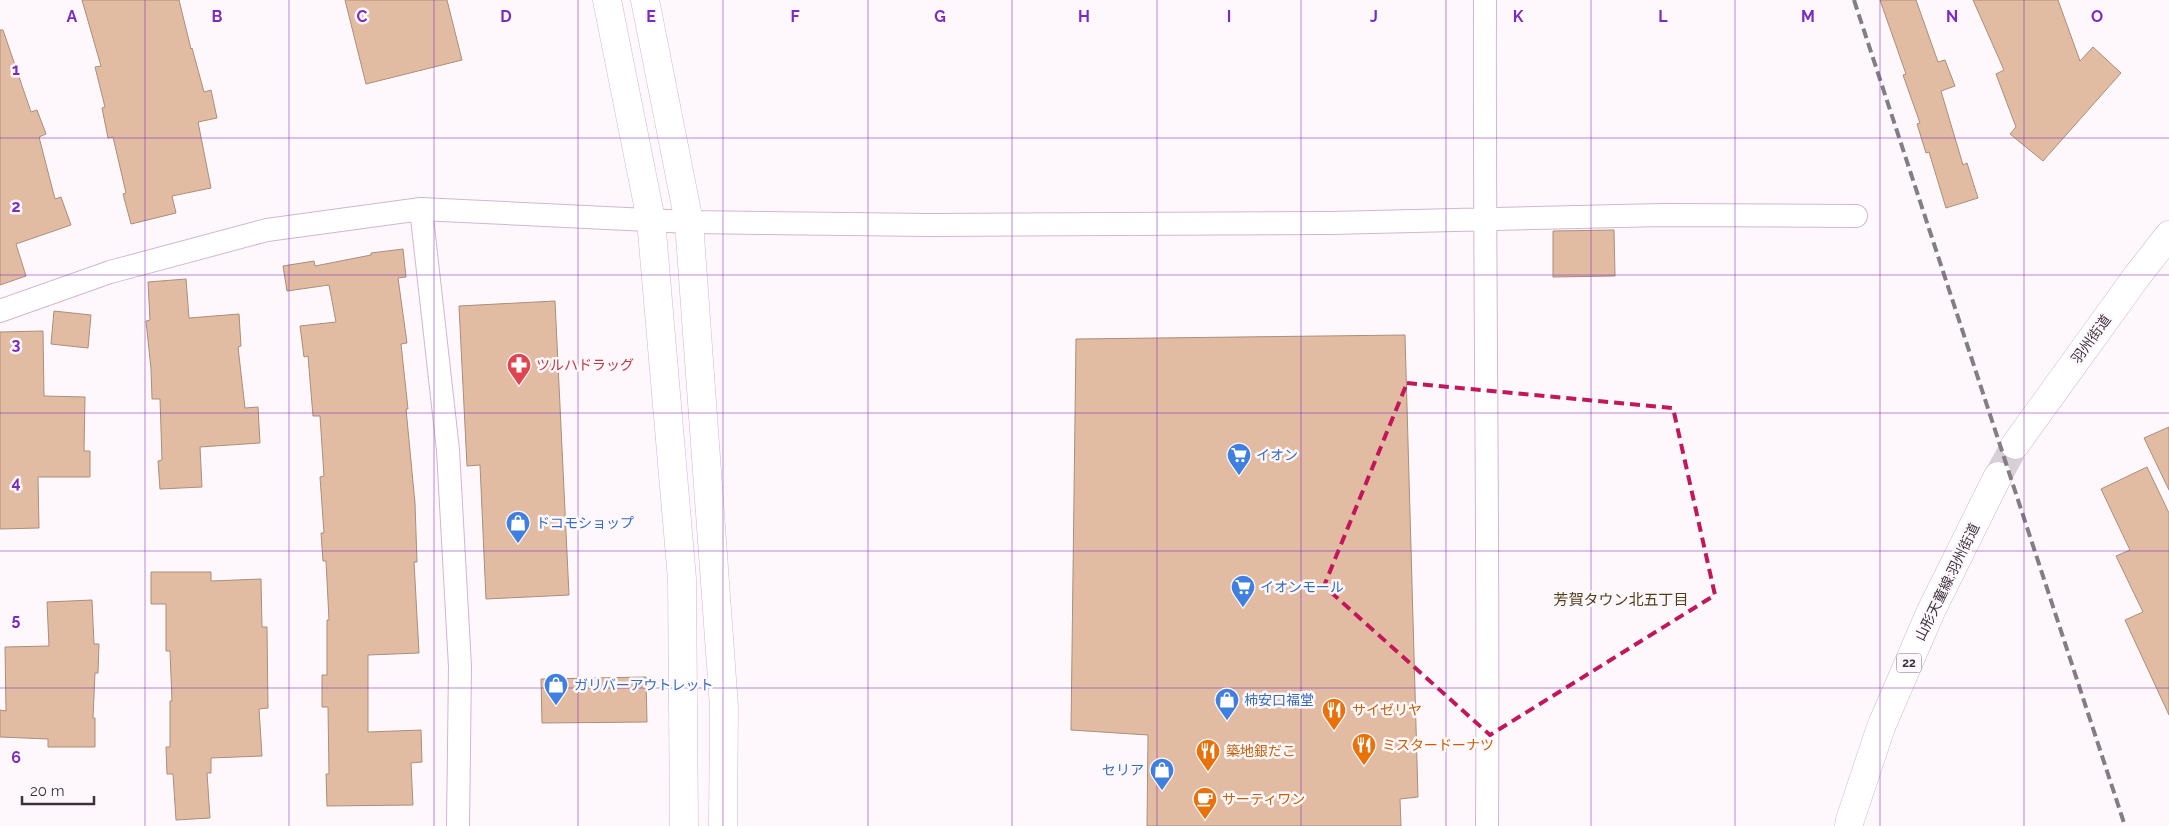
<svg xmlns="http://www.w3.org/2000/svg" width="2169" height="826" font-family="Raleway,'Noto Sans JP',sans-serif">
	<style>
		.building { fill: #e1bba2; stroke: #ab8e7a }
		.lines { fill: none; stroke-linecap: round; stroke-linejoin: round }
		.primary-tunnel { stroke: #d7d0d6; stroke-width: 28; stroke-dasharray: 28 14; stroke-linecap: butt }
		.minor-casing { stroke: #d1b6cf; stroke-width: 24 }
		.tertiary-casing { stroke: #d1b6cf; stroke-width: 29 }
		.primary-casing { stroke: #d1b6cf; stroke-width: 29 }
		.minor { stroke: #fff; stroke-width: 22 }
		.tertiary { stroke: #fff; stroke-width: 28 }
		.primary { stroke: #fff; stroke-width: 28 }
		.rail { stroke: #857c84; stroke-width: 4; stroke-dasharray: 10 5; stroke-linecap: butt }
		.marked { fill: none; stroke: #c2185b; stroke-width: 4; stroke-dasharray: 10 6; stroke-linejoin: round }
		.grid { fill: none; stroke: #7b2cbf; stroke-width: 1; stroke-opacity: 0.55 }
		.labels { text-anchor: middle; dominant-baseline: central; stroke-width: 5; stroke-linejoin: round; paint-order: stroke }
		.shield { fill: #fef8fd; stroke: #776d76; stroke-width: 1 }
		.shield-label { font-size: 12px; font-weight: bold; fill: #3d323c }
		.street-label { font-size: 14px; fill: #3d323c; stroke: #fef8fd }
		.health-label { font-size: 14px; fill: #be3a42; stroke: #fef8fd; text-anchor: start }
		.shop-label { font-size: 14px; fill: #366cbe; stroke: #fef8fd; text-anchor: start }
		.food-label { font-size: 14px; fill: #c56008; stroke: #fef8fd; text-anchor: start }
		.neighbourhood-label { font-size: 15px; fill: #503e18; stroke: #fef8fd }
		.grid-label { font-size: 16px; text-anchor: middle; font-weight: bold; fill: #7b2cbf; stroke: #fef8fd; stroke-width: 5; stroke-linejoin: round; paint-order: stroke }
	</style>
	<rect width="100%" height="100%" fill="#fef8fd"/>
	<!-- building -->
	<path class="building" d="M 82,0 L 179,0 L 191,49 L 192,48 L 204,92 L 211,90 L 217,118 L 198,122 L 211,188 L 172,196 L 176,213 L 131,224 L 123,194 L 126,193 L 113,137 L 108,138 L 102,108 L 105,107 L 95,67 L 101,66 Z
		M 345,0 L 447,0 L 462,60 L 366,84 Z
		M 1880,0 L 1916,0 L 1938,62 L 1945,60 L 1955,86 L 1941,91 L 1963,165 L 1967,163 L 1978,198 L 1946,208 L 1929,152 L 1926,153 L 1917,124 L 1920,123 L 1903,75 L 1906,74 Z
		M 1973,0 L 2058,0 L 2080,61 L 2093,47 L 2121,73 L 2043,161 L 2010,134 L 2016,127 L 1996,74 L 2004,70 Z
		M 0,30 L 3,30 L 31,112 L 37,110 L 46,134 L 39,137 L 55,199 L 61,197 L 71,225 L 16,244 L 26,276 L 0,285 Z
		M 1614,230 L 1615,276 L 1553,277 L 1553,231 Z
		M 403,249 L 406,277 L 398,278 L 407,343 L 401,344 L 408,409 L 406,409 L 415,503 L 417,562 L 414,562 L 419,653 L 368,655 L 368,732 L 421,730 L 422,762 L 411,763 L 413,805 L 327,806 L 326,774 L 329,774 L 328,707 L 322,707 L 322,675 L 327,675 L 327,620 L 329,620 L 326,561 L 323,561 L 321,533 L 324,533 L 320,477 L 324,476 L 320,416 L 313,416 L 308,356 L 304,357 L 300,326 L 336,322 L 329,285 L 287,291 L 283,266 L 314,261 L 315,266 L 371,255 L 371,253 Z
		M 186,279 L 189,318 L 239,314 L 241,346 L 238,347 L 245,408 L 258,407 L 260,443 L 200,447 L 202,487 L 160,489 L 158,461 L 162,460 L 160,399 L 152,399 L 151,369 L 146,321 L 150,320 L 148,282 Z
		M 555,301 L 569,595 L 486,599 L 480,465 L 467,466 L 459,306 Z
		M 54,311 L 91,315 L 88,348 L 51,344 Z
		M 43,331 L 44,396 L 85,397 L 84,451 L 90,451 L 90,477 L 38,477 L 39,528 L 0,529 L 0,332 Z
		M 1405,335 L 1418,797 L 1400,799 L 1401,826 L 1147,826 L 1148,735 L 1071,730 L 1076,339 Z
		M 2169,427 L 2169,490 L 2144,438 Z
		M 2147,467 L 2169,513 L 2169,715 L 2125,620 L 2143,612 L 2116,556 L 2130,550 L 2101,489 Z
		M 151,572 L 211,572 L 211,581 L 261,579 L 262,627 L 267,627 L 268,708 L 259,709 L 262,756 L 211,758 L 211,773 L 207,773 L 210,818 L 176,820 L 173,774 L 167,774 L 166,747 L 170,747 L 170,701 L 172,701 L 170,651 L 166,651 L 166,604 L 151,604 Z
		M 92,600 L 94,644 L 99,644 L 98,673 L 95,673 L 93,718 L 95,718 L 95,747 L 48,747 L 48,739 L 0,737 L 0,710 L 6,711 L 5,647 L 49,646 L 47,602 Z
		M 646,677 L 647,722 L 542,723 L 541,679 Z"/>
	<g class="lines">
		<!-- primary-tunnel -->
		<path class="primary-tunnel" d="M 1998,476 L 2015,445"/>
		<defs>
			<path id="minor" d="M 1485,0 C 1484,275 1489,551 1487,826
				M 421,209 L 448,450 L 460,667 L 458,826
				M 0,311 L 110,272 L 267,230 L 421,209 L 689,222 L 929,225 L 1331,223 L 1662,215 L 1856,216"/>
			<path id="tertiary" d="M 607,0 L 651,220 L 682,579 L 684,826
				M 645,0 L 689,222 L 724,707 L 723,826"/>
			<path id="primary" d="M 2015,445 L 2137,276 L 2169,235
				M 1849,826 L 1850,820 L 1881,727 L 1931,611 L 1998,476"/>
		</defs>
		<!-- minor casing -->
		<use href="#minor" class="minor-casing"/>
		<!-- tertiary casing -->
		<use href="#tertiary" class="tertiary-casing"/>
		<!-- primary casing -->
		<use href="#primary" class="primary-casing"/>
		<!-- minor -->
		<use href="#minor" class="minor"/>
		<!-- tertiary -->
		<use href="#tertiary" class="tertiary"/>
		<!-- primary -->
		<use href="#primary" class="primary"/>
		<!-- rail -->
		<path class="rail" d="M 1854,0 L 2125,826"/>
	</g>
	<!-- marked area -->
	<path class="marked" d="M 1407,383 L 1673,408 L 1715,595 L 1490,735 L 1324,586 Z"/>
	<!-- grid -->
	<path class="grid" d="M 145,0 L 145,826M 289,0 L 289,826M 434,0 L 434,826M 578,0 L 578,826M 723,0 L 723,826M 868,0 L 868,826M 1012,0 L 1012,826M 1157,0 L 1157,826M 1301,0 L 1301,826M 1446,0 L 1446,826M 1591,0 L 1591,826M 1735,0 L 1735,826M 1880,0 L 1880,826M 2024,0 L 2024,826M 0,138 L 2169,138M 0,275 L 2169,275M 0,413 L 2169,413M 0,551 L 2169,551M 0,688 L 2169,688"/>
	<!-- icons -->
	<defs>
		<symbol id="pharmacy-pin" viewBox="-11 -11 22 30"><path d="M0 17L-7.5 6A9.5 9.5 0 1 1 7.5 6Z" fill="#e0444e" stroke="#fef8fd"/><path d="M-2-6h4v4h4v4h-4v4h-4v-4h-4v-4h4Z" fill="#fff"/></symbol>
		<symbol id="supermarket-pin" viewBox="-11 -11 22 30"><path d="M0 17L-7.5 6A9.5 9.5 0 1 1 7.5 6Z" fill="#3f7fe0" stroke="#fef8fd"/><path d="M-6-5.5h2.5l.6 2H6L4.5 2H-2.5L-4.4-4H-6ZM-1.5 3.2a1.3 1.3 0 1 0 .1 0ZM3 3.2a1.3 1.3 0 1 0 .1 0Z" fill="#fff"/></symbol>
		<symbol id="shop-pin" viewBox="-11 -11 22 30"><path d="M0 17L-7.5 6A9.5 9.5 0 1 1 7.5 6Z" fill="#3f7fe0" stroke="#fef8fd"/><path d="M-5-2.5h2.3a2.7 3.5 0 0 1 5.4 0H5L5.5 6h-11ZM-1.5-2.5h3a1.5 2.3 0 0 0-3 0Z" fill="#fff"/></symbol>
		<symbol id="restaurant-pin" viewBox="-11 -11 22 30"><path d="M0 17L-7.5 6A9.5 9.5 0 1 1 7.5 6Z" fill="#e8710a" stroke="#fef8fd"/><path d="M-5-6h1v4h1v-4h1v4h1v-4h1v5L-1.5 .5V6h-2V.5L-5-1ZM5-6V6H3V1.5H1.5Q1.5-4 5-6Z" fill="#fff"/></symbol>
		<symbol id="cafe-pin" viewBox="-11 -11 22 30"><path d="M0 17L-7.5 6A9.5 9.5 0 1 1 7.5 6Z" fill="#e8710a" stroke="#fef8fd"/><path d="M-5.5-4.5H6V0H3Q3 3.5 0 3.5H-2.5Q-5.5 3.5-5.5 0ZM3-3.2v2h1.7v-2ZM-6 4.5H4V6H-6Z" fill="#fff"/></symbol>
	</defs>
	<g fill-rule="evenodd">
		<use href="#pharmacy-pin" x="505" y="351" width="28" height="38"/>
		<use href="#supermarket-pin" x="1225" y="441" width="28" height="38"/>
		<use href="#shop-pin" x="504" y="509" width="28" height="38"/>
		<use href="#supermarket-pin" x="1229" y="573" width="28" height="38"/>
		<use href="#shop-pin" x="542" y="671" width="28" height="38"/>
		<use href="#shop-pin" x="1213" y="686" width="28" height="38"/>
		<use href="#restaurant-pin" x="1320" y="696" width="28" height="38"/>
		<use href="#restaurant-pin" x="1350" y="731" width="28" height="38"/>
		<use href="#restaurant-pin" x="1194" y="737" width="28" height="38"/>
		<use href="#shop-pin" x="1148" y="756" width="28" height="38"/>
		<use href="#cafe-pin" x="1191" y="785" width="28" height="38"/>
	</g>
	<g class="labels">
		<!-- shield labels -->
		<rect class="shield" x="1896.5" y="653.5" width="25" height="19" rx="4"/>
		<g class="shield-label">
			<text x="1909" y="663">22</text>
		</g>
		<!-- street labels -->
		<g class="street-label">
			<text transform="translate(2091 339) rotate(-54)">羽州街道</text>
			<text transform="translate(1947 582) rotate(-64)">山形天童線;羽州街道</text>
		</g>
		<!-- health labels -->
		<g class="health-label">
			<text x="536" y="365">ツルハドラッグ</text>
		</g>
		<!-- shop labels -->
		<g class="shop-label">
			<text x="1256" y="455">イオン</text>
			<text x="536" y="523">ドコモショップ</text>
			<text x="1260" y="587">イオンモール</text>
			<text x="574" y="685">ガリバーアウトレット</text>
			<text x="1244" y="700">柿安口福堂</text>
			<text x="1144" y="770" text-anchor="end">セリア</text>
		</g>
		<!-- food labels -->
		<g class="food-label">
			<text x="1352" y="710">サイゼリヤ</text>
			<text x="1382" y="745">ミスタードーナツ</text>
			<text x="1226" y="751">築地銀だこ</text>
			<text x="1222" y="799">サーティワン</text>
		</g>
		<!-- neighbourhood labels -->
		<g class="neighbourhood-label">
			<text x="1621" y="600">芳賀タウン北五丁目</text>
		</g>
	</g>
	<g class="grid-label">
		<text x="72" y="22">A</text>
		<text x="217" y="22">B</text>
		<text x="362" y="22">C</text>
		<text x="506" y="22">D</text>
		<text x="651" y="22">E</text>
		<text x="795" y="22">F</text>
		<text x="940" y="22">G</text>
		<text x="1084" y="22">H</text>
		<text x="1229" y="22">I</text>
		<text x="1374" y="22">J</text>
		<text x="1518" y="22">K</text>
		<text x="1663" y="22">L</text>
		<text x="1808" y="22">M</text>
		<text x="1952" y="22">N</text>
		<text x="2097" y="22">O</text>
		<text x="16" y="75">1</text>
		<text x="16" y="212">2</text>
		<text x="16" y="350">3</text>
		<text x="16" y="488">4</text>
		<text x="16" y="625">5</text>
		<text x="16" y="763">6</text>
	</g>
	<!-- scale -->
	<path d="M22 796v8h72v-8" fill="none" stroke="#3d323c" stroke-width="2.5"/>
	<text x="30" y="796" font-size="15" fill="#3d323c" stroke="#fef8fd" stroke-width="4" paint-order="stroke">20 m</text>
</svg>
